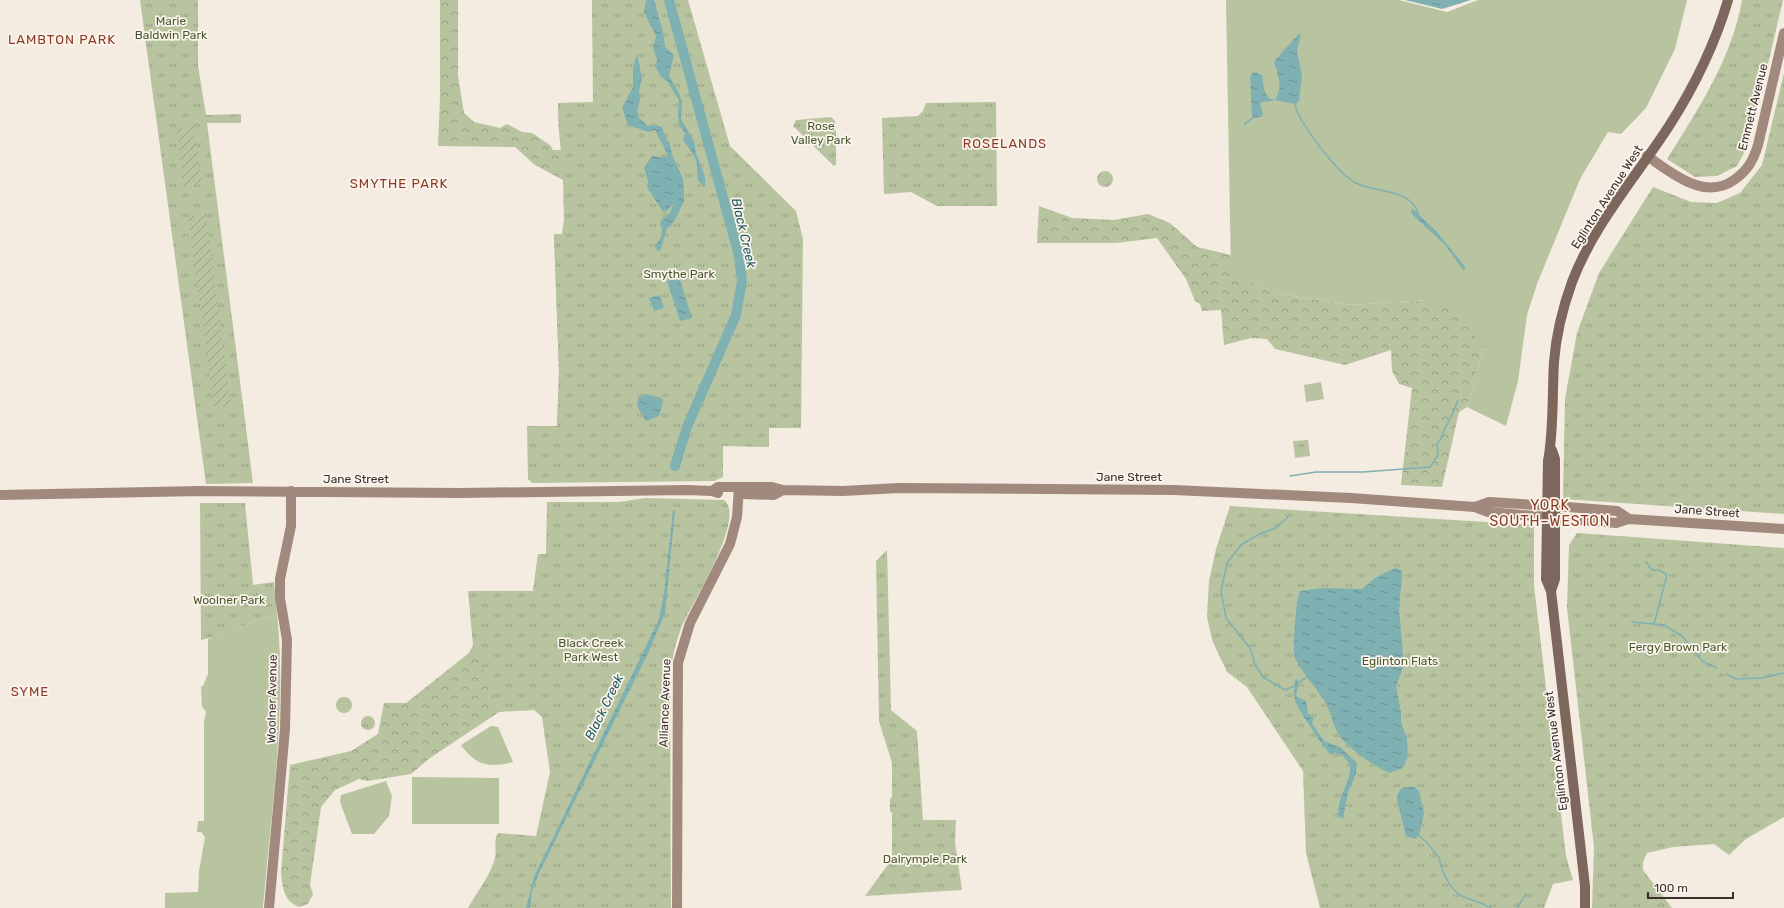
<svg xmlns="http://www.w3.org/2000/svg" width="1784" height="908" font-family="Rubik,sans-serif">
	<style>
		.grass { fill: #b8c4a0 }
		.forest { fill: url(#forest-crowns) }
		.park { fill: url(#park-tufts) }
		.garden { fill: url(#garden-furrows) }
		.water { fill: url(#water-ripples) }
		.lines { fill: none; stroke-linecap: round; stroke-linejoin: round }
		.stream { stroke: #7fb0b2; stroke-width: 1.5 }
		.river { stroke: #7fb0b2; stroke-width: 10 }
		.secondary { stroke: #a18a7d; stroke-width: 10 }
		.primary { stroke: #7d675c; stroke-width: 10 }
		.labels { text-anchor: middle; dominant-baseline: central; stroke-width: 3.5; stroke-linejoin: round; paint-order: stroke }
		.park-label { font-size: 12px; fill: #4a5a2e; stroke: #fbf5ee }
		.street-label { font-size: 12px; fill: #3b302b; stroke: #fbf5ee }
		.neighbourhood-label { font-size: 13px; letter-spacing: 1px; fill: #8c3b22; stroke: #fbf5ee }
		.water-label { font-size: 13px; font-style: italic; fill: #1f5a5e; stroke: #fbf5ee }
		.quarter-label { font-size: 14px; letter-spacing: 1px; fill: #8c3b22; stroke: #fbf5ee }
	</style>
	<defs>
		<pattern id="forest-crowns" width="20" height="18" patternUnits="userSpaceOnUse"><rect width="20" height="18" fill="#b8c4a0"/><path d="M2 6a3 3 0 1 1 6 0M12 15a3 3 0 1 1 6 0" fill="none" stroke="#97a083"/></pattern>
		<pattern id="park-tufts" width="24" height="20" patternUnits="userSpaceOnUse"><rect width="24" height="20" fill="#b8c4a0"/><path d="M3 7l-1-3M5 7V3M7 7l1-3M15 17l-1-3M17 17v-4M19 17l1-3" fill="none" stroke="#97a083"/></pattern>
		<pattern id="garden-furrows" width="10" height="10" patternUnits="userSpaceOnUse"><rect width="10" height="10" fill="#b8c4a0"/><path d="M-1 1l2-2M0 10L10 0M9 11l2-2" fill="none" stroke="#97a083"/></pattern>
		<pattern id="water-ripples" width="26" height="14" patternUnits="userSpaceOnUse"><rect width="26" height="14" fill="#7fb0b2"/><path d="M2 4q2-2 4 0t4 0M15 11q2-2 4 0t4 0" fill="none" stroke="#699091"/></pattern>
	</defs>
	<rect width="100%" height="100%" fill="#f4ebe1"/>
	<!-- grass -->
	<path class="grass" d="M 1226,0 L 1399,0 L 1447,12 L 1478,0 L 1687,0 L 1675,49 L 1646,108 L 1621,134 L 1608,132 L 1580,179 L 1537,284 L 1527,315 L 1518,381 L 1506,426 L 1467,407 L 1484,347 L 1426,300 L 1352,305 L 1280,294 L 1231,274 Z
		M 1321,382 L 1324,399 L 1306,402 L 1304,385 Z
		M 277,613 C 287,711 271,811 263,908 L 165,908 L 165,893 L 198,892 L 199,871 L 205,837 L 201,832 L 197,832 L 198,821 L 204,821 L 204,722 L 206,712 L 202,706 L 201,687 L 203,686 L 208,674 L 208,639 Z
		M336 705a8 8 0 1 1 16 0a8 8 0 1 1-16 0Z
		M 491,726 L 498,727 L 513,762 C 489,768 476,766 461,745 Z
		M 412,777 L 499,778 L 499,824 L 412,824 Z
		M 386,781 L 392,796 L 389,816 L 374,834 L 352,834 L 340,802 L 341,795 Z"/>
	<!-- forest -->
	<path class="forest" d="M 440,0 L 458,0 L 458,76 L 464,113 L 474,122 L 500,128 L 507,124 L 522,132 L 532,133 L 550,145 L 553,150 L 575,150 L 596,156 L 592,0 L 631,0 L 557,427 L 559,371 L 554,234 L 562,234 L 564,223 L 563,180 L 535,165 L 515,147 L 438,146 L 440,98 Z
		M 1039,206 L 1072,218 L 1114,220 L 1148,214 L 1170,223 L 1197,247 L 1231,255 L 1232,274 L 1280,294 L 1352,305 L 1426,300 L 1456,312 L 1484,347 L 1467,407 L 1459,412 L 1442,487 L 1401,485 L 1412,388 L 1399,384 L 1392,371 L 1391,350 L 1345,365 L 1275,349 L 1267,339 L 1251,338 L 1224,345 L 1221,310 L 1202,311 L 1200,304 L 1195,301 L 1186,279 L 1157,238 L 1116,243 L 1037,243 Z
		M 538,554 L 534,710 L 499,712 L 430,758 L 411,774 L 367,781 L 359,779 L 335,790 L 321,807 L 310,885 L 313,894 L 308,904 L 299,907 C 283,900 283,889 281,872 L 290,765 L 351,751 L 378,734 L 384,703 L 406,703 L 469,653 L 473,645 L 491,639 L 531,607 Z"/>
	<!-- park -->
	<path class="park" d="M 140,0 L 198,0 L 198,66 L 206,115 L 241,114 L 241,123 L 207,123 L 253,483 L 206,484 Z
		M 592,0 L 688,0 L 730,146 L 796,211 L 803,239 L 801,428 L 769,428 L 769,447 L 723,446 L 723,477 L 714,481 L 532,483 L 528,479 L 527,426 L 557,426 L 559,371 L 554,234 L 562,234 C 570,191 557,146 558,103 L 593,102 Z
		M 1742,0 L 1783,0 L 1750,141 L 1737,166 L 1717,176 L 1695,177 L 1667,159 C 1698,110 1732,58 1742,0 Z
		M 1784,73 L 1784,514 L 1563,499 L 1565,399 L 1577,333 L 1599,273 L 1653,187 L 1691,202 L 1717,203 L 1740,193 L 1762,165 Z
		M 996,102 L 997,206 L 937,206 L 911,192 L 884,194 L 882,118 L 918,116 L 923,111 L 926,103 Z
		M 831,117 L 835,121 L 836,126 L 836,164 L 834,166 L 793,126 L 796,120 Z
		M1097 179a8 8 0 1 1 16 0a8 8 0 1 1-16 0Z
		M 1308,440 L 1310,456 L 1295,458 L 1293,441 Z
		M 645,498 L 724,500 C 747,517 691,605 682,626 C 675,643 672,660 670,677 L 671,908 L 468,908 C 477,892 490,876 495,858 C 497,850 493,840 498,833 L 536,836 L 550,772 L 542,717 L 534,710 L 499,711 L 473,645 L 468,591 L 533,591 L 538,554 L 546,554 L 547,502 L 619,502 Z
		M 200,503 L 245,503 L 253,585 L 274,582 L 277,613 L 214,637 L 201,640 Z
		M 1230,506 L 1534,525 L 1534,586 L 1566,856 L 1573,880 L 1553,884 L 1544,908 L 1320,908 L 1306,853 L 1303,771 L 1247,687 L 1227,672 L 1212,640 L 1207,616 L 1209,581 L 1216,549 Z
		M 1577,533 L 1784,548 L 1784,817 L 1746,839 L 1729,855 L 1714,844 L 1673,847 L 1647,853 L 1643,862 L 1643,870 L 1672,908 L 1592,908 L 1594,847 L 1567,608 L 1569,545 Z
		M 887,550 L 891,710 L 917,731 L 923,820 L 956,820 L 955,842 L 962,890 L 865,896 L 892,859 L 892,812 L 890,812 L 890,799 L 892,797 L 892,763 L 879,721 L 876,561 Z
		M361 723a7 7 0 1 1 14 0a7 7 0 1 1-14 0Z"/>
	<!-- garden -->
	<path class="garden" d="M 194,126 L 202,184 L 184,187 L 176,129 Z
		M 206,214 L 231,405 L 214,409 L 188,216 Z"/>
	<!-- water -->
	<path class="water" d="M 646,0 L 654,0 L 664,36 L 665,47 L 674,55 L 669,76 L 679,93 L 682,103 L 681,119 L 695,143 L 695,150 L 705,177 L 705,186 C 693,181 699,169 696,160 C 693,152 687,147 683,140 L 685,133 L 679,125 L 678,111 L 679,100 L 667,81 L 661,77 L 656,68 L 657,60 L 653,48 L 656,36 L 644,12 Z
		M 1405,0 L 1471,0 L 1442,9 Z
		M 1299,34 L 1301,34 L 1297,51 L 1302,76 L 1299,101 L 1296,104 L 1275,100 C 1280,92 1281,83 1277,72 C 1277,69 1274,65 1274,63 C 1274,60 1295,38 1299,34 Z
		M 637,54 L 642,78 L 639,90 L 640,100 L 637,110 L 639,118 L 648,126 L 657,125 L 662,127 L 665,136 L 670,144 L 672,155 L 683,179 L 684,193 L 684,201 L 677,216 L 671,226 L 667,228 L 661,249 L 658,251 L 655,247 L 661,237 L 662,228 L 660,225 L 661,220 L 670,213 L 674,203 L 667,211 L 663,212 L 647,187 L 648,181 L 644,168 L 652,156 L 660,157 L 668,156 L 655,130 L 648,132 L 628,125 L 622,108 L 633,87 L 633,67 Z
		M 1256,72 L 1262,75 C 1264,85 1262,91 1270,99 L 1273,99 L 1273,101 L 1262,102 L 1260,104 L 1263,113 L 1262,117 L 1254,118 L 1245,125 L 1244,123 L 1253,117 C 1251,114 1251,85 1250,78 L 1251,74 Z
		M 1412,208 L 1437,232 L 1466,268 L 1463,270 L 1446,246 L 1414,216 L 1411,212 Z
		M 679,277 L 692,318 L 680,321 L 667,281 Z
		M 660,295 L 664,308 L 654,311 L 649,298 Z
		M 645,394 L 662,398 L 663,402 L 659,416 L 646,421 L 637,406 L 638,398 Z
		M 673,510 L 675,511 L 665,613 L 649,651 L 540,871 L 532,891 L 530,908 L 526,908 L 534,877 L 659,619 L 664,594 Z
		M 1395,568 L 1401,570 L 1402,574 L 1399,609 L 1404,665 L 1396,686 L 1401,713 L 1401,722 L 1407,739 L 1408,756 L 1403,768 L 1389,773 C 1376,767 1351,750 1342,739 C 1333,728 1332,715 1326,703 C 1319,691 1296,666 1294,654 C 1293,647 1296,596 1300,591 L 1322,588 L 1362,589 L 1375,578 Z
		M 1296,678 L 1299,682 L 1296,696 L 1306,701 L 1308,714 L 1314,718 L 1312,723 L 1324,741 L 1340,747 L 1357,763 L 1356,774 L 1348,792 L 1343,819 L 1338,815 C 1337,796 1352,782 1350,764 L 1342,755 L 1335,753 L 1331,755 C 1326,751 1298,709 1296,703 C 1293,695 1294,686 1296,678 Z
		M 1403,787 L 1415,787 L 1419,791 L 1424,814 L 1419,835 L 1415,839 L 1406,836 L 1397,799 L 1398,793 Z"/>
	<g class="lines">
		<!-- stream -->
		<path class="stream" d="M 1295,104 C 1298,122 1339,175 1356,183 C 1375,193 1410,188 1418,213
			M 1290,476 L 1316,472 L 1363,472 L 1430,467 L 1438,455 L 1437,444 C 1442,439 1442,435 1444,430 C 1450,420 1454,411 1458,400
			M 1288,517 L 1276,528 L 1259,534 L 1241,545 L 1227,563 L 1221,591 L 1226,618 L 1250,648 L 1255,664 L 1263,677 L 1285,690 L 1294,686
			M 1646,562 L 1652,570 L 1659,570 L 1667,575 L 1654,624
			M 1632,622 L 1664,625 L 1682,636 L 1702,661 L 1717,668
			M 1726,674 L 1736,679 L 1761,678 L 1784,673
			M 1299,682 L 1309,676
			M 1418,835 C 1427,841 1432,850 1439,857 C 1441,870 1449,889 1462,896 C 1472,901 1482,902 1491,908
			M 1517,908 L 1526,894"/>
		<!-- river -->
		<path class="river" d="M 669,0 L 739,256 L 742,281 L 736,315 L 687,427 L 675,466"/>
		<!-- secondary -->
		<path class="secondary" d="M 1647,156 C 1672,173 1704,201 1734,180 C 1748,170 1753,161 1758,145 L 1784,33
			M 712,491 L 718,487 L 772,487 L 783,490 L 843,491 L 899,488 L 1174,490 L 1351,498 L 1475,507 L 1489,502 L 1568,507 L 1617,511 L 1629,519
			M 744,494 L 774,495 L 783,490
			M 0,495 L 200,491 L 461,493 L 687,490 L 712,491 L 718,493
			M 1475,507 L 1488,512 L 1616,523 L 1629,519 L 1784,529
			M 269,908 L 285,729 L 287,640 L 280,598 L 280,579 L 291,526 L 291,491
			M 677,908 L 678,663 L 690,623 L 730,544 L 737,517 L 739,487"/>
		<!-- primary -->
		<path class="primary" d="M 1551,591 L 1555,579 L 1555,459 L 1552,450
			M 1585,908 L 1585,886 L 1551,591 L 1546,579 L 1548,461 C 1554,429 1552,395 1554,362 C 1556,335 1563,307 1572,282 C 1594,224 1636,177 1669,126 C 1694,87 1715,44 1728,0"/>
	</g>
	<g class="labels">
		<!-- park labels -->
		<g class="park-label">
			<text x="171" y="21">Marie<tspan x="171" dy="14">Baldwin Park</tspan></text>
			<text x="821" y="126">Rose<tspan x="821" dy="14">Valley Park</tspan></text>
			<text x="679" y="274">Smythe Park</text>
			<text x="229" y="600">Woolner Park</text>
			<text x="591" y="643">Black Creek<tspan x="591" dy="14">Park West</tspan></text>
			<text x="1678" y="647">Fergy Brown Park</text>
			<text x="1400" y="661">Eglinton Flats</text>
			<text x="925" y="859">Dalrymple Park</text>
		</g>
		<!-- street labels -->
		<g class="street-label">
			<text transform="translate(1753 107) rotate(-76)">Emmett Avenue</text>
			<text transform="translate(1607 197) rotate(-57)">Eglinton Avenue West</text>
			<text x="1129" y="477">Jane Street</text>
			<text x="356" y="479">Jane Street</text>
			<text transform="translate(1707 511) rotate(4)">Jane Street</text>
			<text transform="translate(272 699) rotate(-89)">Woolner Avenue</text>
			<text transform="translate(665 703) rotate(-88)">Alliance Avenue</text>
			<text transform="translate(1556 751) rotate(-97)">Eglinton Avenue West</text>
		</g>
		<!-- neighbourhood labels -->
		<g class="neighbourhood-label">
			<text x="62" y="39">LAMBTON PARK</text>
			<text x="1005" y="143">ROSELANDS</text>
			<text x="399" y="183">SMYTHE PARK</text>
			<text x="30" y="691">SYME</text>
		</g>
		<!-- water labels -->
		<g class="water-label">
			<text transform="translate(744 233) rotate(77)">Black Creek</text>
			<text transform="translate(604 707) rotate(-64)">Black Creek</text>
		</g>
		<!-- quarter labels -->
		<g class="quarter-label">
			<text x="1550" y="505">YORK<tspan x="1550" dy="16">SOUTH–WESTON</tspan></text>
		</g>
	</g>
	<!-- scale -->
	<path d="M1648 892v6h85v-6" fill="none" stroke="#3b302b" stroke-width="2"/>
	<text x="1654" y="892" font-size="12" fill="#3b302b" stroke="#fbf5ee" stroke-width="3" paint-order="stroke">100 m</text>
</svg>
